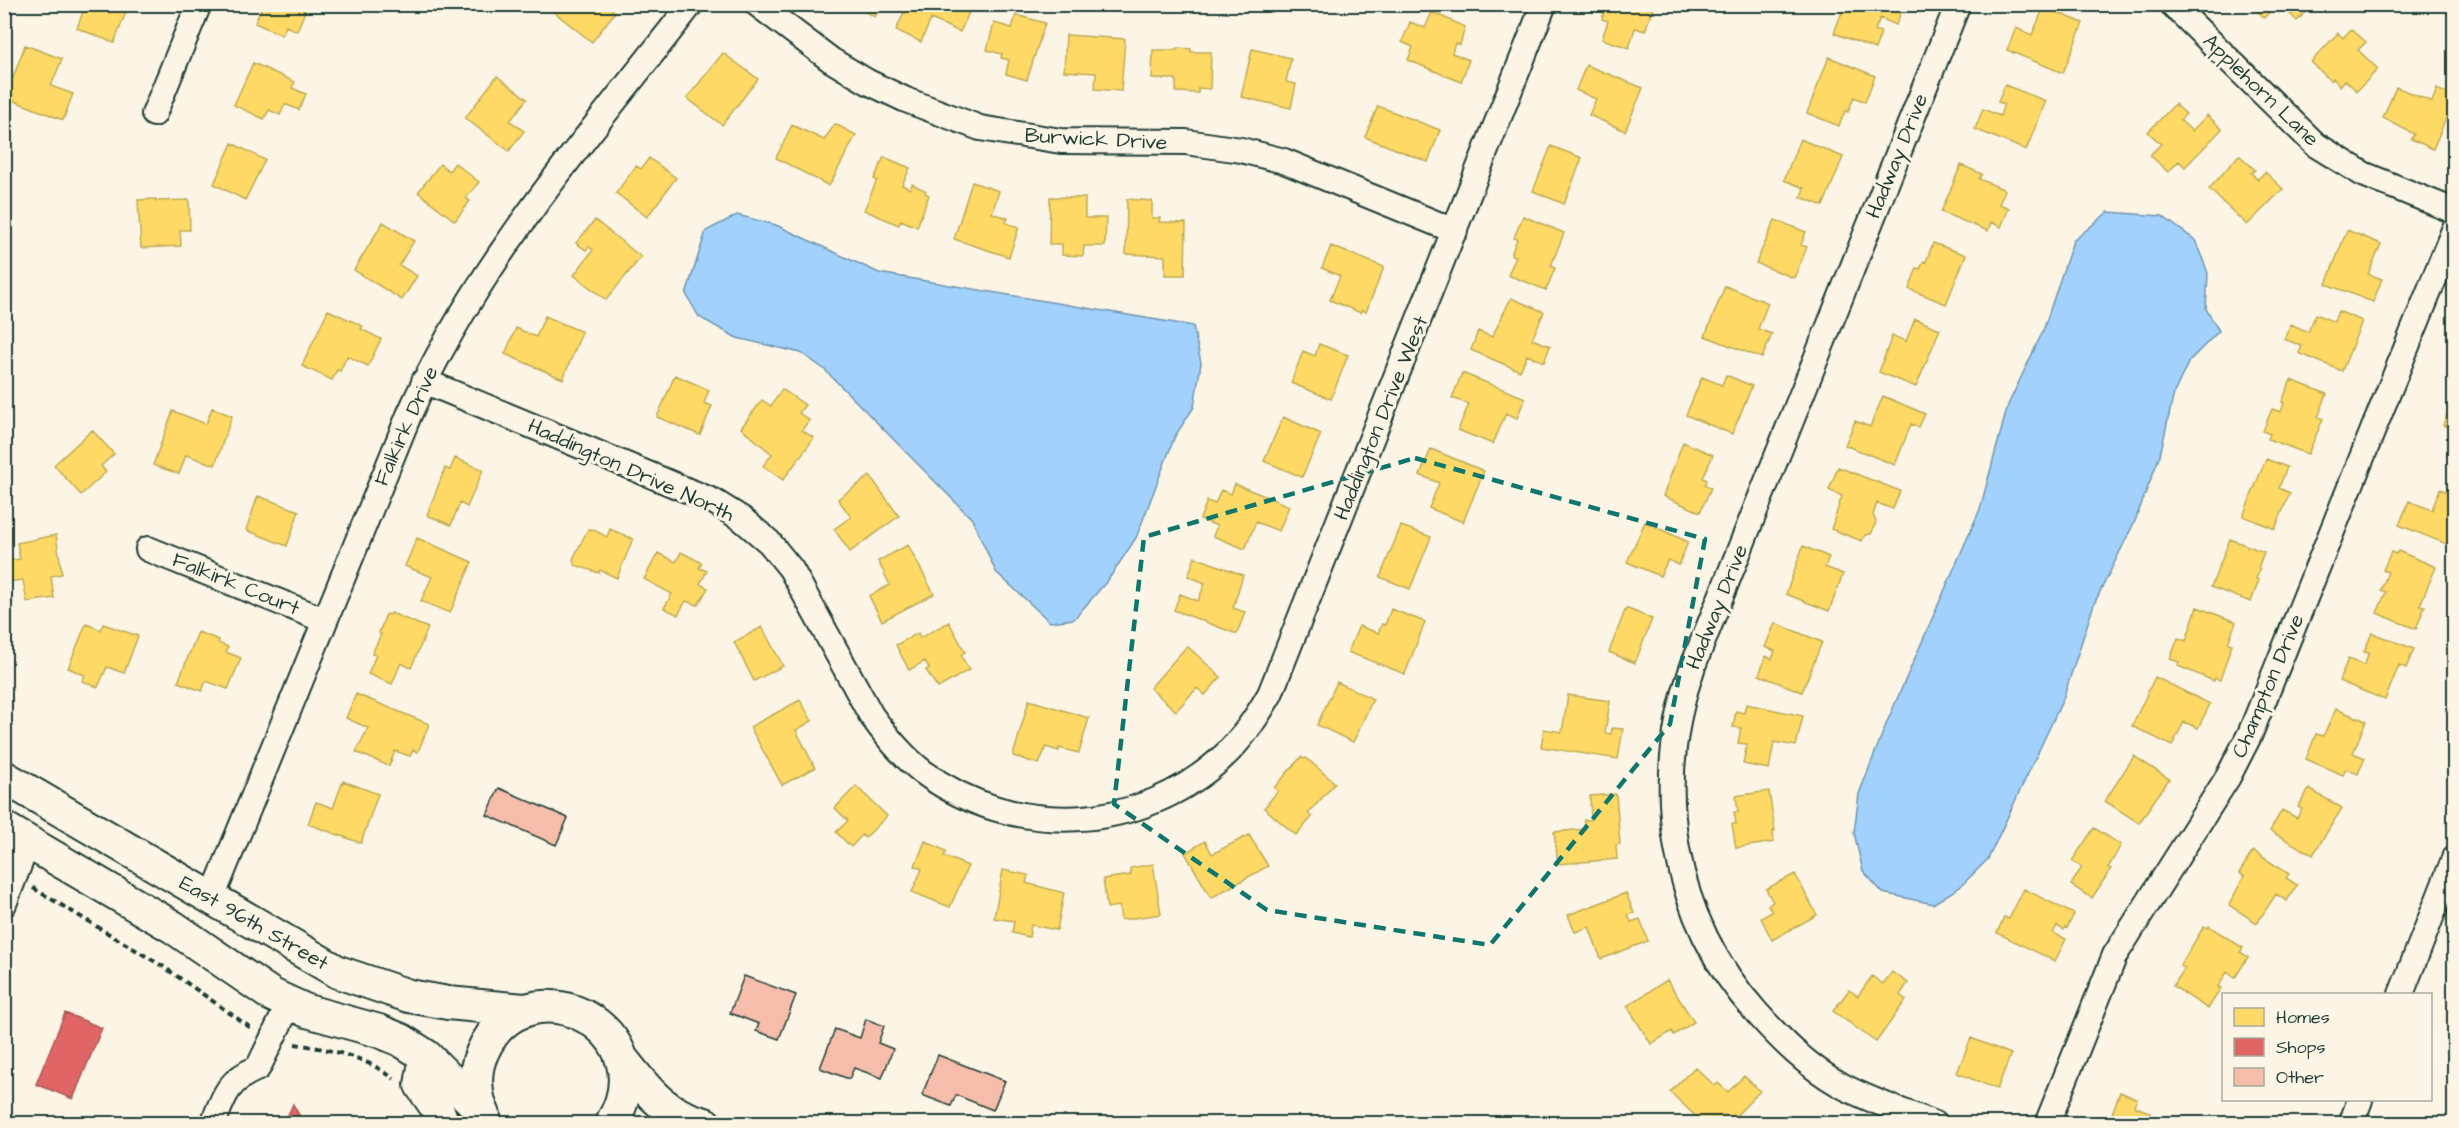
<svg xmlns="http://www.w3.org/2000/svg" width="2459" height="1128" font-family="'Architects Daughter',sans-serif">
	<style>
		.water { fill: #a3d1fe; stroke: #6e96ad; stroke-width: 1.5 }
		.homes { fill: #ffd966; stroke: #bcaa57; stroke-width: 1.5 }
		.shops { fill: #e06666; stroke: #a65a57; stroke-width: 1.5 }
		.building { fill: #f6beaa; stroke: #1f3d34; stroke-width: 1.5 }
		.lines { fill: none; stroke-linecap: round; stroke-linejoin: round }
		.minor-casing { stroke: #1f3d34; stroke-width: 28 }
		.major-casing { stroke: #1f3d34; stroke-width: 36 }
		.path { stroke: #1f3d34; stroke-width: 4; stroke-dasharray: 6 4.5; stroke-linecap: butt }
		.minor { stroke: #fcf5e5; stroke-width: 24 }
		.major { stroke: #fcf5e5; stroke-width: 32 }
		.marked { fill: none; stroke: #0f766e; stroke-width: 4.5; stroke-dasharray: 12 8; stroke-linejoin: round }
		.labels { text-anchor: middle; dominant-baseline: central; stroke-width: 6; stroke-linejoin: round; paint-order: stroke }
		.street-label { font-size: 21px; fill: #1f3d34; stroke: #fcf5e5 }
	</style>
	<rect width="100%" height="100%" fill="#fcf5e5"/>
	<filter id="ink" filterUnits="userSpaceOnUse"><feTurbulence type="fractalNoise" baseFrequency=".0167" numOctaves="2"/><feDisplacementMap in="SourceGraphic" scale="12" xChannelSelector="R" yChannelSelector="G"/><feConvolveMatrix kernelMatrix="1 2 1 2 8 2 1 2 1" color-interpolation-filters="sRGB"/></filter>
	<g filter="url(#ink)">
		<!-- water -->
		<path class="water" d="M 2108,212 L 2162,216 L 2195,240 L 2208,273 L 2206,309 L 2219,331 L 2189,361 L 2174,393 L 2160,455 L 2135,521 L 2094,604 L 2063,699 L 1988,859 L 1960,887 L 1933,904 L 1883,893 L 1863,871 L 1854,833 L 1859,794 L 1887,722 L 1980,509 L 2008,405 L 2043,331 L 2073,241 Z
			M 737,215 L 776,225 L 879,273 L 1193,326 L 1201,363 L 1194,407 L 1175,436 L 1136,538 L 1108,580 L 1074,619 L 1050,622 L 996,572 L 972,519 L 824,369 L 801,353 L 737,338 L 699,317 L 686,294 L 706,231 Z"/>
		<!-- homes -->
		<path class="homes" d="M 86,4 L 129,4 L 114,43 L 77,28 Z
			M 263,4 L 308,4 L 297,31 L 286,26 L 282,35 L 255,23 Z
			M 552,4 L 606,4 L 615,12 L 592,42 L 549,8 Z
			M 851,4 L 881,4 L 875,17 Z
			M 908,4 L 973,4 L 960,32 L 931,19 L 921,42 L 896,30 Z
			M 1607,4 L 1654,4 L 1645,31 L 1635,28 L 1629,48 L 1602,39 L 1608,21 L 1602,19 Z
			M 1845,4 L 1904,4 L 1896,25 L 1880,18 L 1875,30 L 1881,32 L 1875,49 L 1834,33 Z
			M 2251,4 L 2277,4 L 2264,18 Z
			M 2280,4 L 2313,4 L 2297,21 Z
			M 2044,7 L 2083,23 L 2063,73 L 2007,50 L 2016,28 L 2032,35 Z
			M 1432,12 L 1465,27 L 1460,45 L 1455,43 L 1452,53 L 1469,60 L 1461,82 L 1408,60 L 1413,47 L 1402,42 L 1410,22 L 1425,28 Z
			M 1016,15 L 1045,23 L 1027,80 L 1006,74 L 1009,60 L 1001,58 L 1002,54 L 987,50 L 994,23 L 1012,28 Z
			M 2351,29 L 2366,42 L 2358,50 L 2378,69 L 2357,91 L 2345,80 L 2340,86 L 2333,78 L 2331,81 L 2311,62 L 2338,33 L 2343,38 Z
			M 1066,35 L 1125,39 L 1121,91 L 1095,89 L 1096,73 L 1064,71 Z
			M 25,45 L 62,59 L 51,86 L 73,94 L 63,120 L 4,97 L 4,74 L 13,78 Z
			M 1177,48 L 1191,49 L 1191,52 L 1211,52 L 1210,89 L 1198,88 L 1198,93 L 1176,92 L 1176,79 L 1152,79 L 1153,50 L 1177,50 Z
			M 1252,49 L 1291,58 L 1286,82 L 1296,84 L 1291,108 L 1241,97 Z
			M 723,53 L 758,79 L 722,125 L 687,98 Z
			M 1829,57 L 1875,76 L 1865,102 L 1854,97 L 1848,112 L 1845,111 L 1839,126 L 1807,113 Z
			M 253,63 L 295,82 L 292,88 L 306,94 L 299,110 L 285,104 L 280,115 L 269,110 L 264,119 L 234,105 Z
			M 1586,65 L 1643,88 L 1625,131 L 1589,115 L 1596,99 L 1576,90 Z
			M 497,76 L 527,99 L 510,121 L 524,131 L 509,151 L 465,118 Z
			M 2005,85 L 2046,101 L 2026,150 L 1975,129 L 1983,109 L 2000,116 L 2004,104 L 1998,102 Z
			M 2396,87 L 2432,102 L 2437,89 L 2454,97 L 2451,111 L 2449,111 L 2433,149 L 2411,139 L 2414,134 L 2383,118 Z
			M 2175,104 L 2186,114 L 2180,120 L 2192,131 L 2207,115 L 2222,129 L 2185,167 L 2179,161 L 2168,172 L 2150,155 L 2161,144 L 2148,132 Z
			M 1378,106 L 1440,130 L 1428,162 L 1365,137 Z
			M 835,124 L 856,135 L 829,186 L 776,158 L 792,125 L 824,140 Z
			M 1800,139 L 1843,157 L 1823,206 L 1801,197 L 1804,188 L 1784,180 Z
			M 232,143 L 265,160 L 245,200 L 214,184 Z
			M 1551,146 L 1582,158 L 1564,204 L 1533,191 Z
			M 2239,155 L 2255,170 L 2251,173 L 2258,179 L 2265,172 L 2283,189 L 2247,225 L 2209,189 Z
			M 884,157 L 910,168 L 902,185 L 910,189 L 912,184 L 926,191 L 925,193 L 929,195 L 917,227 L 901,220 L 899,225 L 864,210 L 877,180 L 874,179 Z
			M 649,158 L 676,178 L 647,217 L 616,193 L 636,166 L 641,169 Z
			M 455,163 L 479,182 L 466,198 L 470,201 L 455,221 L 418,192 L 440,164 L 449,171 Z
			M 1961,165 L 1982,174 L 1979,179 L 2005,190 L 1999,204 L 2009,208 L 2001,227 L 1991,222 L 1988,231 L 1941,212 Z
			M 972,182 L 999,191 L 992,213 L 1008,218 L 1006,223 L 1019,227 L 1009,257 L 954,239 Z
			M 1050,197 L 1085,198 L 1085,218 L 1106,218 L 1105,246 L 1084,246 L 1083,256 L 1062,255 L 1062,244 L 1049,244 Z
			M 156,199 L 156,201 L 189,200 L 190,230 L 180,230 L 181,246 L 141,248 L 138,200 Z
			M 1127,199 L 1152,201 L 1152,218 L 1160,218 L 1159,222 L 1186,223 L 1185,275 L 1165,275 L 1165,256 L 1126,254 Z
			M 1523,216 L 1564,233 L 1551,266 L 1555,268 L 1546,290 L 1508,275 L 1516,256 L 1511,255 L 1517,239 L 1514,238 Z
			M 595,220 L 641,257 L 606,300 L 574,275 L 593,250 L 589,247 L 586,250 L 576,243 Z
			M 1775,220 L 1806,232 L 1801,245 L 1807,247 L 1794,278 L 1756,263 Z
			M 383,222 L 414,241 L 399,265 L 417,276 L 402,300 L 354,270 Z
			M 2347,230 L 2381,244 L 2368,274 L 2382,279 L 2373,302 L 2326,284 Z
			M 1933,243 L 1966,255 L 1946,304 L 1909,289 L 1917,268 L 1920,269 L 1924,261 L 1926,262 Z
			M 1331,246 L 1384,267 L 1366,312 L 1362,310 L 1361,313 L 1330,300 L 1340,276 L 1322,268 Z
			M 1725,286 L 1768,303 L 1758,329 L 1772,334 L 1762,358 L 1705,336 Z
			M 1511,298 L 1544,312 L 1532,339 L 1550,346 L 1544,362 L 1527,355 L 1520,371 L 1471,350 L 1478,331 L 1492,337 Z
			M 328,310 L 363,326 L 361,329 L 381,339 L 368,366 L 347,356 L 340,371 L 337,370 L 332,380 L 302,366 Z
			M 2338,311 L 2362,321 L 2342,371 L 2299,353 L 2302,346 L 2284,339 L 2291,324 L 2308,332 L 2316,314 L 2334,322 Z
			M 545,316 L 582,332 L 563,379 L 505,354 L 516,328 L 536,337 Z
			M 1915,319 L 1940,329 L 1916,387 L 1879,372 L 1892,336 L 1906,341 Z
			M 1319,344 L 1348,355 L 1331,399 L 1291,383 L 1303,351 L 1315,356 Z
			M 1462,373 L 1525,398 L 1517,418 L 1506,413 L 1493,444 L 1458,430 L 1469,404 L 1452,398 Z
			M 675,375 L 709,390 L 704,403 L 712,406 L 700,435 L 657,417 Z
			M 1726,375 L 1752,386 L 1732,434 L 1686,415 L 1702,377 L 1722,385 Z
			M 2291,380 L 2327,394 L 2318,417 L 2323,419 L 2308,454 L 2268,439 L 2270,434 L 2263,431 L 2272,409 L 2281,412 L 2284,403 L 2282,402 Z
			M 782,389 L 805,405 L 799,413 L 809,420 L 802,430 L 814,438 L 783,480 L 763,466 L 772,454 L 741,428 L 762,400 L 771,406 Z
			M 1883,396 L 1925,414 L 1919,427 L 1911,424 L 1895,465 L 1845,445 L 1855,421 L 1870,427 Z
			M 2453,400 L 2454,401 L 2454,430 L 2443,425 Z
			M 212,408 L 232,416 L 215,465 L 186,455 L 179,474 L 153,465 L 173,411 L 206,424 Z
			M 1283,417 L 1321,434 L 1302,477 L 1264,461 Z
			M 92,430 L 114,454 L 101,466 L 106,472 L 81,495 L 54,465 Z
			M 1683,442 L 1713,455 L 1703,478 L 1707,480 L 1705,485 L 1711,488 L 1700,512 L 1663,496 Z
			M 1431,449 L 1484,471 L 1463,522 L 1429,508 L 1439,483 L 1420,475 Z
			M 455,458 L 483,470 L 467,507 L 460,503 L 451,525 L 427,515 L 445,468 L 450,470 Z
			M 2266,459 L 2287,467 L 2279,488 L 2290,493 L 2275,529 L 2243,516 Z
			M 1838,467 L 1900,491 L 1893,509 L 1877,503 L 1873,515 L 1876,522 L 1871,534 L 1865,535 L 1862,541 L 1831,529 L 1842,496 L 1829,490 Z
			M 870,476 L 899,516 L 850,552 L 834,529 L 851,517 L 838,499 Z
			M 1235,484 L 1289,506 L 1279,531 L 1256,522 L 1245,549 L 1213,536 L 1217,526 L 1200,519 L 1207,501 L 1215,504 L 1221,490 L 1231,494 Z
			M 2440,489 L 2454,495 L 2454,547 L 2399,525 L 2409,501 L 2432,510 Z
			M 258,496 L 299,511 L 287,546 L 246,530 Z
			M 1645,522 L 1688,542 L 1679,565 L 1668,560 L 1660,576 L 1627,562 Z
			M 1401,526 L 1431,537 L 1410,589 L 1380,577 Z
			M 588,529 L 592,530 L 592,529 L 607,537 L 610,529 L 633,539 L 617,578 L 600,570 L 599,573 L 575,565 L 573,559 Z
			M 56,535 L 62,574 L 51,576 L 54,598 L 27,602 L 23,580 L 7,582 L 4,561 L 20,559 L 17,543 Z
			M 417,538 L 472,562 L 450,613 L 421,601 L 432,577 L 405,566 Z
			M 2230,539 L 2264,552 L 2258,568 L 2260,569 L 2256,579 L 2259,580 L 2251,602 L 2211,587 Z
			M 908,545 L 934,594 L 882,621 L 869,596 L 890,585 L 878,561 Z
			M 1803,546 L 1829,557 L 1825,567 L 1843,574 L 1829,611 L 1786,594 Z
			M 2398,551 L 2436,567 L 2420,605 L 2425,606 L 2416,629 L 2377,613 L 2386,592 L 2381,590 L 2388,572 L 2383,570 L 2391,552 L 2396,554 Z
			M 681,552 L 702,563 L 699,568 L 707,571 L 700,584 L 708,588 L 698,605 L 686,601 L 678,615 L 664,608 L 672,594 L 644,579 L 658,553 L 676,562 Z
			M 1195,557 L 1243,575 L 1233,608 L 1245,612 L 1237,634 L 1174,610 L 1180,594 L 1198,601 L 1205,583 L 1188,576 Z
			M 2197,607 L 2236,622 L 2228,643 L 2232,644 L 2220,680 L 2215,678 L 2214,681 L 2178,666 L 2179,662 L 2170,659 L 2178,638 L 2186,641 Z
			M 1626,608 L 1652,619 L 1635,663 L 1609,652 Z
			M 1391,609 L 1425,622 L 1405,674 L 1348,652 L 1359,626 L 1378,633 L 1382,624 L 1385,625 Z
			M 391,613 L 428,628 L 411,668 L 401,663 L 392,684 L 368,674 L 376,655 L 372,654 L 381,634 L 379,633 L 386,614 L 390,615 Z
			M 949,622 L 965,652 L 961,655 L 969,670 L 938,688 L 926,670 L 929,668 L 925,661 L 909,670 L 896,645 L 918,633 L 920,638 Z
			M 1775,623 L 1822,642 L 1802,692 L 1759,675 L 1766,656 L 1772,659 L 1775,651 L 1765,647 Z
			M 86,624 L 101,630 L 103,624 L 138,636 L 124,673 L 107,667 L 98,687 L 82,681 L 85,675 L 68,668 Z
			M 762,627 L 783,666 L 754,681 L 734,642 Z
			M 198,632 L 219,640 L 218,643 L 228,647 L 226,652 L 241,658 L 228,689 L 206,681 L 202,691 L 178,682 Z
			M 2372,633 L 2414,649 L 2406,668 L 2399,665 L 2385,700 L 2339,681 L 2348,659 L 2364,665 L 2369,653 L 2364,652 Z
			M 1187,646 L 1221,677 L 1205,695 L 1197,688 L 1176,711 L 1150,688 Z
			M 2155,677 L 2210,704 L 2198,728 L 2184,722 L 2172,746 L 2132,726 Z
			M 1337,682 L 1373,699 L 1353,742 L 1317,725 Z
			M 356,694 L 429,724 L 418,752 L 413,750 L 410,756 L 395,751 L 389,766 L 356,752 L 368,728 L 346,718 Z
			M 1568,695 L 1610,701 L 1605,733 L 1611,734 L 1612,728 L 1623,729 L 1618,759 L 1541,747 L 1544,729 L 1562,732 Z
			M 800,700 L 812,721 L 796,730 L 815,768 L 782,785 L 750,727 Z
			M 1029,700 L 1089,718 L 1079,753 L 1059,748 L 1059,751 L 1046,747 L 1039,764 L 1013,756 Z
			M 1746,704 L 1803,716 L 1796,746 L 1774,742 L 1769,769 L 1743,764 L 1747,744 L 1738,743 L 1741,728 L 1733,727 L 1736,711 L 1744,713 Z
			M 2336,709 L 2366,721 L 2353,753 L 2365,758 L 2358,774 L 2346,769 L 2343,775 L 2306,759 L 2316,734 L 2323,736 Z
			M 2134,756 L 2169,779 L 2139,823 L 2105,801 Z
			M 1301,757 L 1304,759 L 1306,758 L 1335,783 L 1308,814 L 1312,817 L 1296,835 L 1264,808 L 1278,791 L 1274,788 Z
			M 343,781 L 378,794 L 361,843 L 308,824 L 316,802 L 333,808 Z
			M 856,786 L 887,816 L 865,838 L 862,835 L 851,847 L 836,832 L 848,821 L 835,808 Z
			M 2309,789 L 2342,808 L 2313,855 L 2270,831 L 2282,810 L 2297,818 L 2302,809 L 2298,807 Z
			M 1769,791 L 1775,831 L 1773,831 L 1774,842 L 1736,848 L 1732,824 L 1736,824 L 1734,812 L 1738,812 L 1736,796 Z
			M 1616,794 L 1620,844 L 1616,845 L 1617,859 L 1558,864 L 1554,832 L 1585,829 L 1584,820 L 1591,820 L 1590,796 Z
			M 2094,828 L 2121,845 L 2108,868 L 2111,869 L 2092,898 L 2071,885 L 2082,867 L 2072,861 Z
			M 1249,835 L 1268,866 L 1211,898 L 1185,853 L 1205,841 L 1212,854 Z
			M 925,841 L 946,851 L 944,856 L 968,866 L 950,907 L 912,892 L 922,869 L 915,866 Z
			M 2253,851 L 2289,874 L 2286,878 L 2297,885 L 2287,901 L 2276,894 L 2257,923 L 2229,905 L 2244,876 L 2239,873 Z
			M 1153,864 L 1161,914 L 1121,920 L 1119,906 L 1107,908 L 1103,879 L 1131,875 L 1130,868 Z
			M 1003,870 L 1028,875 L 1026,883 L 1064,893 L 1057,930 L 1031,925 L 1029,937 L 1012,933 L 1014,921 L 994,918 Z
			M 1795,874 L 1817,915 L 1772,940 L 1761,918 L 1772,912 L 1768,905 L 1773,902 L 1766,889 Z
			M 2024,889 L 2074,914 L 2067,928 L 2065,927 L 2064,930 L 2057,926 L 2053,933 L 2066,939 L 2055,961 L 1997,933 L 2004,917 L 2009,919 Z
			M 1626,893 L 1634,913 L 1628,915 L 1631,922 L 1640,919 L 1648,941 L 1601,959 L 1589,927 L 1575,932 L 1568,915 Z
			M 2204,926 L 2208,928 L 2209,926 L 2243,948 L 2240,952 L 2248,957 L 2235,978 L 2227,972 L 2218,987 L 2221,988 L 2208,1009 L 2173,986 L 2185,968 L 2180,966 Z
			M 1892,972 L 1908,983 L 1900,995 L 1906,1000 L 1876,1042 L 1833,1011 L 1849,990 L 1858,996 L 1872,976 L 1883,984 Z
			M 1667,980 L 1694,1022 L 1674,1035 L 1672,1031 L 1651,1044 L 1627,1006 Z
			M 1971,1038 L 2011,1054 L 1997,1089 L 1957,1073 Z
			M 1695,1067 L 1715,1086 L 1718,1083 L 1728,1092 L 1744,1076 L 1760,1091 L 1728,1124 L 1704,1124 L 1670,1092 Z
			M 2120,1092 L 2137,1099 L 2134,1106 L 2151,1113 L 2150,1116 L 2169,1124 L 2108,1124 Z"/>
		<!-- shops -->
		<path class="shops" d="M 65,1013 L 102,1028 L 73,1099 L 36,1084 Z
			M 293,1104 L 304,1124 L 284,1124 Z"/>
		<!-- building -->
		<path class="building" d="M 499,788 L 568,818 L 556,845 L 487,815 Z
			M 744,976 L 796,995 L 779,1039 L 756,1031 L 759,1024 L 730,1013 Z
			M 866,1019 L 884,1026 L 878,1043 L 893,1049 L 882,1078 L 854,1068 L 849,1079 L 820,1068 L 835,1029 L 860,1038 Z
			M 938,1055 L 1005,1081 L 993,1110 L 956,1095 L 951,1106 L 922,1095 Z"/>
		<g class="lines">
			<defs>
				<path id="minor" d="M 757,4 L 831,60 L 868,82 L 906,100 L 980,128 L 1061,141 L 1186,142 L 1241,150 L 1284,161 L 1455,231
					M 2172,4 L 2316,145 L 2363,174 L 2454,211
					M 154,114 L 199,4
					M 424,381 L 713,501 L 742,519 L 769,542 L 791,569 L 871,715 C 886,736 902,756 923,772 C 1013,839 1141,834 1224,756 C 1243,738 1257,717 1270,694 L 1544,4
					M 148,549 L 324,620
					M 212,898 L 409,415 C 477,262 589,136 691,4
					M 4,904 L 28,842
					M 2401,994 L 2454,859
					M 213,1124 C 224,1095 228,1080 258,1068 L 289,1004
					M 1935,1124 C 1903,1111 1869,1101 1839,1084 C 1807,1066 1781,1040 1757,1013 C 1671,918 1651,785 1693,666 L 1958,4
					M 2047,1124 L 2115,955 L 2228,777 L 2250,734 L 2454,230
					M 2351,1124 L 2360,1100"/>
				<path id="major" d="M 4,777 L 338,972 L 409,996 L 448,1003 L 524,1010
					M 4,828 L 173,927 L 272,995 L 307,1011 L 379,1031 L 401,1040 L 426,1056 L 482,1111
					M 426,1056 L 421,1085 L 437,1108 L 443,1124
					M 622,1059 C 647,1091 664,1114 705,1124
					M 484,1115 C 475,1097 473,1072 482,1053 C 524,955 670,1029 611,1124"/>
			</defs>
			<!-- minor casing -->
			<use href="#minor" class="minor-casing"/>
			<!-- major casing -->
			<use href="#major" class="major-casing"/>
			<!-- path -->
			<path class="path" d="M 33,888 L 164,967 L 251,1028
				M 295,1044 C 329,1049 367,1057 394,1079"/>
			<!-- minor -->
			<use href="#minor" class="minor"/>
			<!-- major -->
			<use href="#major" class="major"/>
		</g>
	</g>
	<!-- marked area -->
	<path class="marked" d="M 1415,458 L 1705,539 L 1670,724 L 1490,945 L 1267,910 L 1114,804 L 1144,537 Z"/>
	<g class="labels">
		<!-- street labels -->
		<g class="street-label">
			<text transform="translate(2261 90) rotate(44)">Applehorn Lane</text>
			<text transform="translate(1096 139) rotate(3)">Burwick Drive</text>
			<text transform="translate(1897 156) rotate(-68)">Hadway Drive</text>
			<text transform="translate(1381 418) rotate(-68)">Haddington Drive West</text>
			<text transform="translate(406 426) rotate(-66)">Falkirk Drive</text>
			<text transform="translate(631 470) rotate(24)">Haddington Drive North</text>
			<text transform="translate(236 584) rotate(22)">Falkirk Court</text>
			<text transform="translate(1717 607) rotate(-68)">Hadway Drive</text>
			<text transform="translate(2268 686) rotate(-67)">Champton Drive</text>
			<text transform="translate(254 923) rotate(30)">East 96th Street</text>
		</g>
	</g>
	<!-- margin -->
	<rect width="2459" height="1128" fill="none" stroke="#fcf5e5" stroke-width="24"/>
	<rect x="12" y="12" width="2435" height="1104" fill="none" stroke="#1f3d34" stroke-width="2" filter="url(#ink)"/>
	<!-- legend -->
	<rect x="2222" y="993" width="210" height="108" fill="#fcf5e5" stroke="#a4ab9e" stroke-width="1.5"/>
	<rect x="2234" y="1008" width="30" height="18" fill="#ffd966" stroke="#a4ab9e" stroke-width="1.5"/>
	<text x="2276" y="1023" font-size="18" fill="#1f3d34">Homes</text>
	<rect x="2234" y="1038" width="30" height="18" fill="#e06666" stroke="#a4ab9e" stroke-width="1.5"/>
	<text x="2276" y="1053" font-size="18" fill="#1f3d34">Shops</text>
	<rect x="2234" y="1068" width="30" height="18" fill="#f6beaa" stroke="#a4ab9e" stroke-width="1.5"/>
	<text x="2276" y="1083" font-size="18" fill="#1f3d34">Other</text>
</svg>
